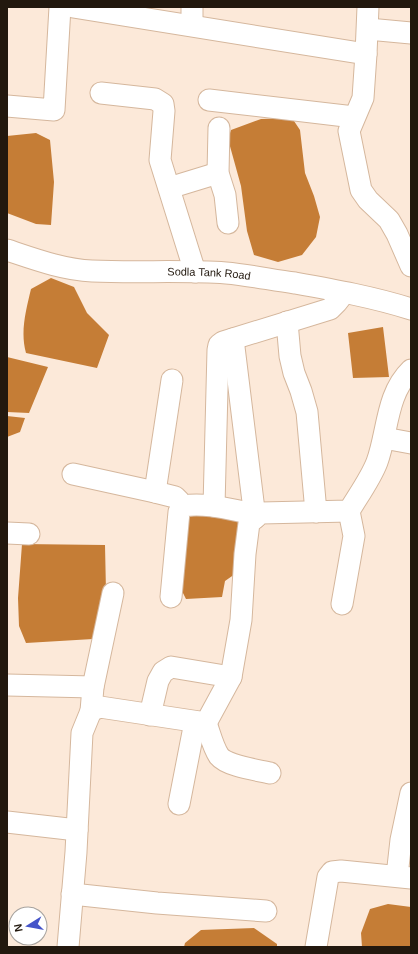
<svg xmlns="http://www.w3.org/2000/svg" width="418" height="954" font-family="Arial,sans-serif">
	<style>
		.water { fill: #c57d36 }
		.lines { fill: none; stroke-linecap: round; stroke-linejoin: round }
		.minor-casing { stroke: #d5b79d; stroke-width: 23 }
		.minor { stroke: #fff; stroke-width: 21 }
		.labels { text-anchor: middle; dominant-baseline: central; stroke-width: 3; stroke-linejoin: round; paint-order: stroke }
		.street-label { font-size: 11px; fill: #22180e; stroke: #fff }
	</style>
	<rect width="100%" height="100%" fill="#fce9d9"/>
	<!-- water -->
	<path class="water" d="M 292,118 L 300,130 L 305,173 L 314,196 L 320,217 L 316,237 L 302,255 L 278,262 L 254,255 L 247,231 L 241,186 L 228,139 L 231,130 L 261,119 Z
		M 36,133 L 50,140 L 54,182 L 51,225 L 36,224 L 7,213 L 7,136 Z
		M 51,278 L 74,287 L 87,313 L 109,335 L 97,368 L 26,353 C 20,332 26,310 31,289 Z
		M 383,327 L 389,377 L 353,378 L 348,333 Z
		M 7,357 L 48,367 L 29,413 L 7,412 Z
		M 7,416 L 25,418 L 20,432 L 7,437 Z
		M 215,512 L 240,514 L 235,574 L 225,581 L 222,597 L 186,599 L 179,585 L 188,517 Z
		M 22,544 L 105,545 L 106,592 L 93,639 L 26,643 L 19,626 L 18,598 Z
		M 388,904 L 411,907 L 411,947 L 362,947 L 361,933 L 370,909 Z
		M 254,928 L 277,944 L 277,947 L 184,947 L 185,943 L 201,930 Z"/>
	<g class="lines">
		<defs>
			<g id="minor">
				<path d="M 73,7 L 366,54"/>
				<path d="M 368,7 L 366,54 L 363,98 L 349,131 L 361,190 L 368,200 L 389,220 L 397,234 L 411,266"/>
				<path d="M 192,25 L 192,7"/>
				<path d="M 368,29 L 411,33"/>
				<path d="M 101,93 L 155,99 L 163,104 L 164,111 L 160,160 L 195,272"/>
				<path d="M 209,100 L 354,117"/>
				<path d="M 7,106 L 54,110 L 60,7"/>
				<path d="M 219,128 L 218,173 L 225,195 L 228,223"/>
				<path d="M 169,188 L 218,173"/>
				<path id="s1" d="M 7,250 C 34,259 64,270 92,271 C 137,273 182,270 226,273 C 249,275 272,280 295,283 C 334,290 373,297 411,309"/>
				<path d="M 287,322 L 290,356 L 294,373 L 301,391 L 307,412 L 316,512"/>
				<path d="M 233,339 L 255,518"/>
				<path d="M 384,438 L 411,443"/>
				<path d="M 73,474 L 155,492 L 175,497 L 179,501 L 183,506"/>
				<path d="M 155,492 L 172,380"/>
				<path d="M 214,506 L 218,350 L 219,345 L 223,342 L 330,309 L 337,302 L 344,293"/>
				<path d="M 7,533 L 29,534"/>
				<path d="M 171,597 L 179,512 L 183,506 C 206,502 232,510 254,514"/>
				<path d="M 342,604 L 354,536 L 349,511"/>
				<path d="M 7,685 L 93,687"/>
				<path d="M 91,711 L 93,687 L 113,593"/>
				<path d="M 150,715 L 158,681 L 163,672 L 171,667 L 231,677"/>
				<path d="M 206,723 C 210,734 213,747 219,756 C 227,766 257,770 270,773"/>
				<path d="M 179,804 L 195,722"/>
				<path d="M 7,822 L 77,830"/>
				<path d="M 397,876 L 401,840 L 411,793"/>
				<path d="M 72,894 L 157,903 L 266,911"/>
				<path d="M 68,947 L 76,852 L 82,733 L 91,711 L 100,707 L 206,723 L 231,677 L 241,620 L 245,554 L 249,523 L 261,513 L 349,511 C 358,496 371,478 377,462 C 388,432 386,394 411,370"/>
				<path d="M 316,947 L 328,877 L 332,872 L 341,871 L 411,878"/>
			</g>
		</defs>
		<!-- minor casing -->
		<use href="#minor" class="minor-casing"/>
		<!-- minor -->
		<use href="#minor" class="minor"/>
	</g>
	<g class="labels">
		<!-- street labels -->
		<g class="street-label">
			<text stroke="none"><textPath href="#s1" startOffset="205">Sodla Tank Road</textPath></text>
		</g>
	</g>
	<!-- border -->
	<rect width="418" height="954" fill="none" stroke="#22180e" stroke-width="16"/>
	<!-- north arrow -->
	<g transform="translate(28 926) rotate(259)"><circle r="19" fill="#ffffff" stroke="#a7a39f"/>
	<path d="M0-3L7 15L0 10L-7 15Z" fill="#4554c9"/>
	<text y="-6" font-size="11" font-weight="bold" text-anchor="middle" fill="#22180e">N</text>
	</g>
</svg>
